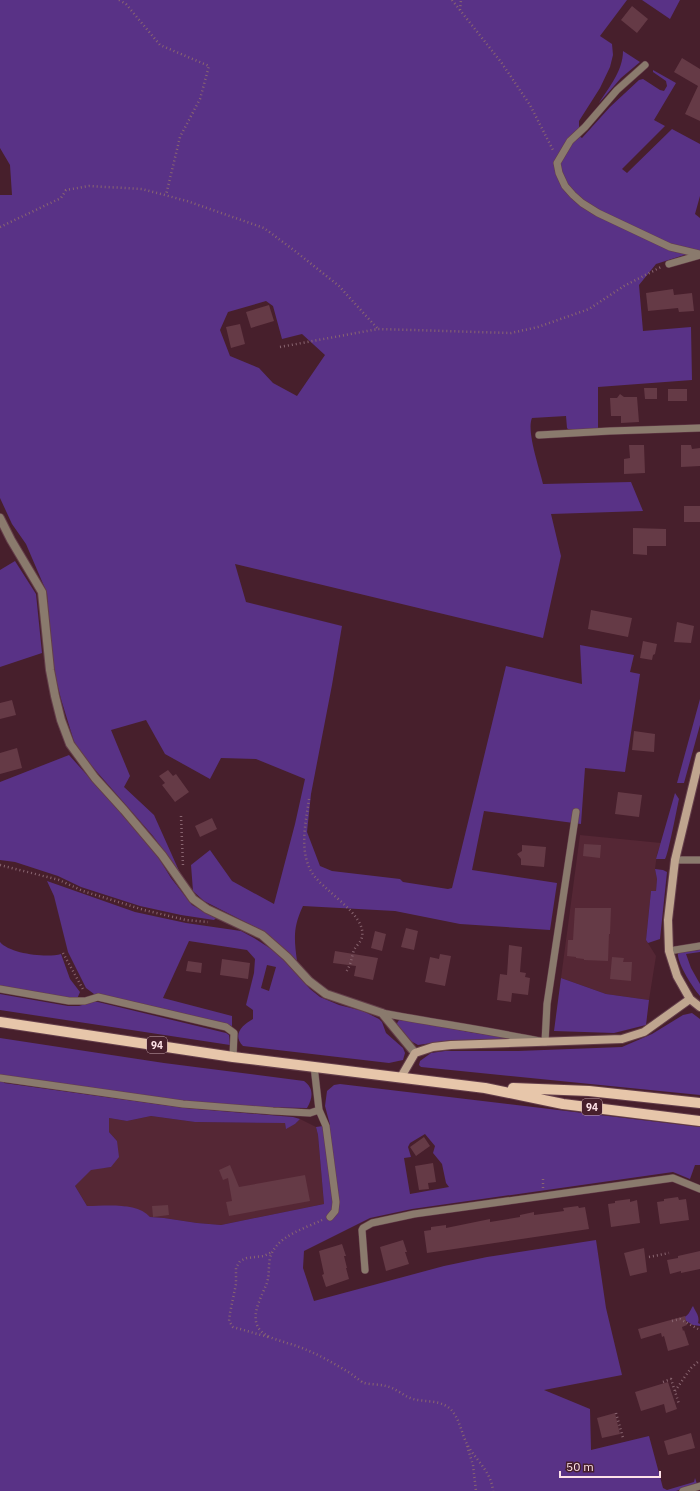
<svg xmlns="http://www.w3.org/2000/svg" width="700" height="1491" font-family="'IBM Plex Sans',sans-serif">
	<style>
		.built { fill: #552735 }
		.green { fill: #593286; fill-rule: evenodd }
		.building { fill: #653a46 }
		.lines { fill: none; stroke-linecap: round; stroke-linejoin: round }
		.lane-casing { stroke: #643e4a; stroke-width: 8 }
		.street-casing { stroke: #643e4a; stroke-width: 10 }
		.secondary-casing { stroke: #643e4a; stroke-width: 10 }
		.primary-casing { stroke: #643e4a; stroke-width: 12 }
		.path { stroke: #896570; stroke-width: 2.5; stroke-dasharray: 1 3; stroke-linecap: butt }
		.lane { stroke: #8a7a6d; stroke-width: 7 }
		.street { stroke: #8a7a6d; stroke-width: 8 }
		.secondary { stroke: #bfa58f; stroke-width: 8 }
		.primary { stroke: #e7c6aa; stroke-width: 10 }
		.labels { text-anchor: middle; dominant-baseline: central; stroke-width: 3; stroke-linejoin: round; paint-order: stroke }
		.shield { fill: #471f2c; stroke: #c7a8b0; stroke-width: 1 }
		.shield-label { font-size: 10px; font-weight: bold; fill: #fee2e8 }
	</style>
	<rect width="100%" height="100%" fill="#471f2c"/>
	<!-- built -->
	<path class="built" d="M 580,835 L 661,843 L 657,854 L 655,869 L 657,879 L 656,891 L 651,891 L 646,940 L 656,956 L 649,1000 L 606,994 L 561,978 Z
		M 151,1116 L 195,1122 L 285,1123 L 286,1128 L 295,1124 L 300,1119 L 316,1127 L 318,1135 L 324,1204 L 221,1225 L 197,1223 L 164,1218 L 150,1217 L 124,1206 L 87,1206 L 75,1186 L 91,1169 L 111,1167 L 117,1141 L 109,1132 L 109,1118 L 127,1121 Z"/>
	<!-- green -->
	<path class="green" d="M 0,0 L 627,0 L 600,36 L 612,44 L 613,55 L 610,67 L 600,88 L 579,121 L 579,136 L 582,138 L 610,107 L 639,80 L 643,79 L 660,90 L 664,91 L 667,86 L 666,81 L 653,72 L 653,70 L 676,83 L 654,120 L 665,126 L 622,169 L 627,173 L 672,129 L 700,144 L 700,196 L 695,214 L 700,218 L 700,250 L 656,264 L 639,285 L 643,331 L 691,327 L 692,380 L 598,387 L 598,429 L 568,429 L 567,428 L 566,416 L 532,418 C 526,431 540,470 543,484 L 631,482 L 643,511 L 551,514 L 561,556 L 543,638 L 235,564 L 246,602 L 342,626 L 332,685 L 311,794 L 307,832 L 320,866 L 332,871 L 400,879 L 403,882 L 448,889 L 452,888 L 506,666 L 582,684 L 580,645 L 634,655 L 630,672 L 640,674 L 625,772 L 585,768 L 581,824 L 484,811 L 472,870 L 557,883 L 550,930 L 460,924 L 395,911 L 303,906 C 293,927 294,938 297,961 L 265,932 L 204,901 L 193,891 L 191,865 L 210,850 L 232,881 L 274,904 L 295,824 L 305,779 L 256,759 L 221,758 L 210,779 L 165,754 L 146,720 L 111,730 L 130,776 L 124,787 L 154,815 L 180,873 L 153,836 L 76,748 L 61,699 L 51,660 L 47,593 L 26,544 L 12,524 L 0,498 L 0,195 L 12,195 L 10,165 L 0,148 ZM 266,301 L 273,306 L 282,339 L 302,334 L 325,355 L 297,396 L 273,383 L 259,368 L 230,356 L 220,330 L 228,312 Z
		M 642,0 L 680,0 L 670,19 Z
		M 623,51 L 640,62 L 621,78 L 599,103 C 609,87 623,71 623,51 Z
		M 15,561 L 36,594 L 42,653 L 0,667 L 0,570 Z
		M 700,699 L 700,725 L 684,783 L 677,783 Z
		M 69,755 L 139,833 L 155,852 L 171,878 L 192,905 L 216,918 L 214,920 L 181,915 L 140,906 L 81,887 L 58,876 L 15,862 L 0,860 L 0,782 Z
		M 675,793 L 679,799 C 677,808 668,856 665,859 L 656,859 Z
		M 655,869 L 663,870 L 667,872 L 660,939 L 648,943 L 646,940 L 651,891 L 656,891 L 657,879 Z
		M 47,881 L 135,912 L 186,923 L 241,931 L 254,938 L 279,954 L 310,989 L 320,997 L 339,1005 L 363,1011 L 379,1019 L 382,1022 L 386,1033 L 403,1048 L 405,1053 L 403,1060 L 389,1063 L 243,1046 C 232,1035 242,1025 253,1019 L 253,1010 L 246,1005 L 254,973 L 255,959 L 247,950 L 189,941 L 163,998 L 232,1016 L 232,1026 L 94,994 L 86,988 L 68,952 L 54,896 ZM 267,965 L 276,967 L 269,991 L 261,988 Z
		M 0,942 C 10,954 47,958 61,954 L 70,979 L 80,992 L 77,999 L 0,987 Z
		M 700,950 L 700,952 L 686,954 L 691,968 L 700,984 L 700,996 C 693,988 676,962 678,952 Z
		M 561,978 L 606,994 L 649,1000 L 646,1025 L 614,1033 L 554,1031 Z
		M 0,994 L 68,1006 L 79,1006 L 92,1002 L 98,1002 L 226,1033 L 229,1035 L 230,1045 L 0,1010 Z
		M 692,1013 L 700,1019 L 700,1095 L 421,1067 L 419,1065 L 420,1061 L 431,1053 L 445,1051 L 518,1051 L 622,1047 L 652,1034 L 683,1015 Z
		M 399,1020 L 423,1023 L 469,1032 L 528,1041 L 452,1040 L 418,1045 L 409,1040 L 396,1025 Z
		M 0,1038 L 164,1063 L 304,1081 C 314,1088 313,1098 307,1108 C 205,1108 105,1091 5,1076 L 4,1083 L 185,1108 L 293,1117 L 300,1119 L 295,1124 L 286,1129 L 285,1123 L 195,1122 L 151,1116 L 127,1121 L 109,1118 L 109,1132 L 117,1141 L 119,1157 L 111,1167 L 91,1170 L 75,1186 L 87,1206 C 106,1206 137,1202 150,1217 L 164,1218 L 197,1223 L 221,1225 L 324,1204 L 318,1135 L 316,1127 L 330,1125 L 325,1106 L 327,1091 L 334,1085 L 340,1084 L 700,1127 L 700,1165 L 695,1165 L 690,1179 L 673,1172 L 412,1209 L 370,1218 L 304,1251 L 303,1268 L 314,1301 L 444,1266 L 487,1257 L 596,1240 L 606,1308 L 622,1375 L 544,1390 L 590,1409 L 591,1450 L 649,1436 L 663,1488 L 667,1490 L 694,1482 L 695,1478 L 697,1484 L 676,1491 L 0,1491 ZM 425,1134 L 435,1146 L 433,1153 L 442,1164 L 446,1183 L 449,1187 L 410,1194 L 404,1158 L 411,1157 L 408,1147 L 410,1143 Z
		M 693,1306 C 696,1313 700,1316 698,1323 L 700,1324 L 700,1326 L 693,1325 L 681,1318 C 689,1317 690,1310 693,1306 Z"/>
	<!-- building -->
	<path class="building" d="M 632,6 L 648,19 L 637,33 L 621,20 Z
		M 682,58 L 700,69 L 700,121 L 685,114 L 698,86 L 674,72 Z
		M 673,289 L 674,295 L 692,293 L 694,311 L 679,312 L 678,308 L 648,311 L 646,293 Z
		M 269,305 L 274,321 L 251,328 L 246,312 Z
		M 240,324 L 245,344 L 231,348 L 226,327 Z
		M 644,388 L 657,388 L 657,399 L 645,399 Z
		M 668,389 L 687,389 L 687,401 L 668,401 Z
		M 620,394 L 624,397 L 637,397 L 639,422 L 621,423 L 621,416 L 611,416 L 610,398 L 617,398 Z
		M 629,445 L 644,445 L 645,473 L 624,474 L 624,459 L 630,458 Z
		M 681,445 L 691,445 L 692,449 L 700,448 L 700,466 L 681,467 Z
		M 684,506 L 700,506 L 700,522 L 684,522 Z
		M 633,528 L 666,529 L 666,546 L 647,546 L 647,555 L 633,554 Z
		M 591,610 L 632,618 L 628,637 L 588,629 Z
		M 677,622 L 694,626 L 691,643 L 674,642 Z
		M 643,641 L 657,644 L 655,654 L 653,655 L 652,660 L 640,658 Z
		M 12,700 L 16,715 L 0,719 L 0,703 Z
		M 634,731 L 655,734 L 654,752 L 632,750 Z
		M 17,748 L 22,768 L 0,774 L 0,753 Z
		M 168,770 L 173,776 L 176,774 L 189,792 L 175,802 L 162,785 L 165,783 L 159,776 Z
		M 618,792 L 642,795 L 639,817 L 615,814 Z
		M 212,818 L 217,829 L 200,837 L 195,826 Z
		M 584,844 L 601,845 L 600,858 L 583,856 Z
		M 522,845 L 546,847 L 544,867 L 521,865 L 521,859 L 517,854 L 522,851 Z
		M 575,908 L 611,908 L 610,934 L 609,934 L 608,961 L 584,960 L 584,959 L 576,958 L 576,957 L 567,956 L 568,940 L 573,940 Z
		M 406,928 L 418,931 L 414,950 L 401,947 Z
		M 375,931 L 386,934 L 382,951 L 371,948 Z
		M 509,945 L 522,947 L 520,972 L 526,973 L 525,977 L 530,978 L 528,995 L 512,993 L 511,1002 L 497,1000 L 500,974 L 507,975 Z
		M 335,951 L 378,958 L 373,980 L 354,976 L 356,966 L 333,963 Z
		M 440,954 L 451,956 L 445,986 L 425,982 L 430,957 L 439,959 Z
		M 612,957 L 624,958 L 623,962 L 632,962 L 631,981 L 610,979 Z
		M 222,959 L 250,963 L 248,979 L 220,975 Z
		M 188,961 L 202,963 L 201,973 L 186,971 Z
		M 424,1137 L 430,1146 L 416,1156 L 410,1147 Z
		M 433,1163 L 436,1182 L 428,1183 L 429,1189 L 419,1190 L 415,1166 Z
		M 230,1165 L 239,1187 L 305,1175 L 310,1201 L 229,1216 L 226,1202 L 232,1201 L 228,1178 L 223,1180 L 219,1170 Z
		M 678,1197 L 679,1200 L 686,1199 L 689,1220 L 660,1224 L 657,1202 L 664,1201 L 664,1199 Z
		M 630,1199 L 630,1202 L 637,1200 L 640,1223 L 611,1227 L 608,1204 L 615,1203 L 615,1201 Z
		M 168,1205 L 169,1215 L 153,1217 L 152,1206 Z
		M 578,1206 L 579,1208 L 585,1207 L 589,1229 L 427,1253 L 424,1231 L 431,1230 L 431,1227 L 446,1225 L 446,1228 L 490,1219 L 490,1222 L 520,1217 L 520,1215 L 534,1212 L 534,1215 L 557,1212 L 564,1211 L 563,1208 Z
		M 403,1240 L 407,1252 L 405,1252 L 409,1264 L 386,1271 L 380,1247 Z
		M 342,1244 L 346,1256 L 344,1256 L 347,1268 L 346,1268 L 349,1279 L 326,1287 L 322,1275 L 324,1274 L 319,1251 Z
		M 644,1248 L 647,1272 L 630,1276 L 624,1253 Z
		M 700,1251 L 700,1269 L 681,1273 L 681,1271 L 670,1274 L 667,1260 L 678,1258 L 678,1256 Z
		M 685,1316 L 687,1325 L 682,1327 L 683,1331 L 684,1330 L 689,1345 L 668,1351 L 664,1336 L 662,1337 L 661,1333 L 641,1339 L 638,1329 Z
		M 668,1382 L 677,1409 L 666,1413 L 664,1404 L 641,1411 L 635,1392 Z
		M 615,1413 L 620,1434 L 602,1438 L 597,1418 Z
		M 691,1433 L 695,1448 L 668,1455 L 664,1441 Z"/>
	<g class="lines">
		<defs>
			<path id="lane" d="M 645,65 L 617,90 L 585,127 L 570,141 L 557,163 L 559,173 L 565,186 L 573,195 L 582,203 L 598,213 L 670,247 L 700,254
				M 669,264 L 700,255
				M 539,435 L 610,431 L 700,428
				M 675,860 L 700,860
				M 669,951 L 700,946
				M 0,989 L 69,1001 L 85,1001 L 98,997 L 226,1027 L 234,1033 L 233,1057
				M 382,1013 C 436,1023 491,1031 545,1042 L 547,1004 L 576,812
				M 314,1066 L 319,1110 L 326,1126 L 336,1202 L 335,1211 L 330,1217
				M 0,1078 L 183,1104 L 273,1111 L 310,1113 L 319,1110
				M 365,1270 L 362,1230 L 363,1228 L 372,1223 L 414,1214 L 673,1178 L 700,1189
				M 683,1491 L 700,1486"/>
			<path id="street" d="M 0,518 L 11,540 L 42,592 L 50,670 L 55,696 L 61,720 L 70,744 L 95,778 L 124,810 L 162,855 L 193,899 L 207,909 L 262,935 L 287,957 L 309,981 L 326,994 L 382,1013 L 415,1053"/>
			<path id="secondary" d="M 700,756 L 675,860 L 668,920 L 669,951 L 677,976 L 690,999 L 700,1007
				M 401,1077 L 415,1053 L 433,1047 L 451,1045 L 622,1039 L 644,1032 L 690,999"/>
			<path id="primary" d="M 0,1022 L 233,1057 L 485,1088 L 563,1104 L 700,1121
				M 513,1088 L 589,1091 L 700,1103"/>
		</defs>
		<!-- lane casing -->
		<use href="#lane" class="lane-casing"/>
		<!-- street casing -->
		<use href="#street" class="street-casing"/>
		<!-- secondary casing -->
		<use href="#secondary" class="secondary-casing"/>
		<!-- primary casing -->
		<use href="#primary" class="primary-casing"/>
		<!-- path -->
		<path class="path" d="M 119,0 L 126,4 L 160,45 L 209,66 L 200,99 L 180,137 L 166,195
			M 452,0 L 501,62 L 530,105 L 553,150
			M 460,10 L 461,0
			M 0,227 L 61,198 L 66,190 L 89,186 L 142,189 L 187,201 L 264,228 L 295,251 L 339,286 L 378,329
			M 280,347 L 378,329 L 511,333 L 538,327 L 589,309 L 624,286 L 661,267
			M 309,799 C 306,822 299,849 311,871 C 321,890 367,914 362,937 C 361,942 356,946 354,950 C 351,959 351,966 345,973
			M 181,816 L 183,866
			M 0,865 L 59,880 L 83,891 L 144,910 L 186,920 L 208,922
			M 63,953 L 84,991
			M 543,1188 L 543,1178
			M 322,1220 C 304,1229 276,1236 270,1258 C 268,1267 270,1276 266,1285 C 262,1296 252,1312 257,1325 C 262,1337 276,1339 287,1343 C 309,1349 330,1361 350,1373 C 354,1376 358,1379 362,1382 C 369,1385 379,1384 386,1386 C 396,1388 403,1396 413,1399 C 424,1402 438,1400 448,1407 C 458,1414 461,1431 466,1442 C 474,1459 491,1470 493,1491
			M 649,1257 L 669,1253
			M 672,1321 L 680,1319 L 698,1329
			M 268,1337 L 233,1327 L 229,1321 L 230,1313 L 236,1284 L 236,1268 L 240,1261 L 247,1258 L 264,1256 L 272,1252
			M 663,1382 L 671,1379 L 679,1404
			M 675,1391 L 691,1368 L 700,1360
			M 616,1413 L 623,1438
			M 467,1446 L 473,1465 L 476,1491"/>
		<!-- lane -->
		<use href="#lane" class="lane"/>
		<!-- street -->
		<use href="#street" class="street"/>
		<!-- secondary -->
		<use href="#secondary" class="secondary"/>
		<!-- primary -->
		<use href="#primary" class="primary"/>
	</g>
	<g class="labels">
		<!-- shield labels -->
		<g class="shield">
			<rect x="147" y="1037" width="20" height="16" rx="3"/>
			<rect x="582" y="1099" width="20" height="16" rx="3"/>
		</g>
		<g class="shield-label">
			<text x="157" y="1045">94</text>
			<text x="592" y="1107">94</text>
		</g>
	</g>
	<!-- scale -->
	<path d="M560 1471v6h100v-6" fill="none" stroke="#fee2e8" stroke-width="2"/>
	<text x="566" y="1471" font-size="12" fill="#fee2e8" stroke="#471f2c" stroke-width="3" paint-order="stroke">50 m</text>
</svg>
